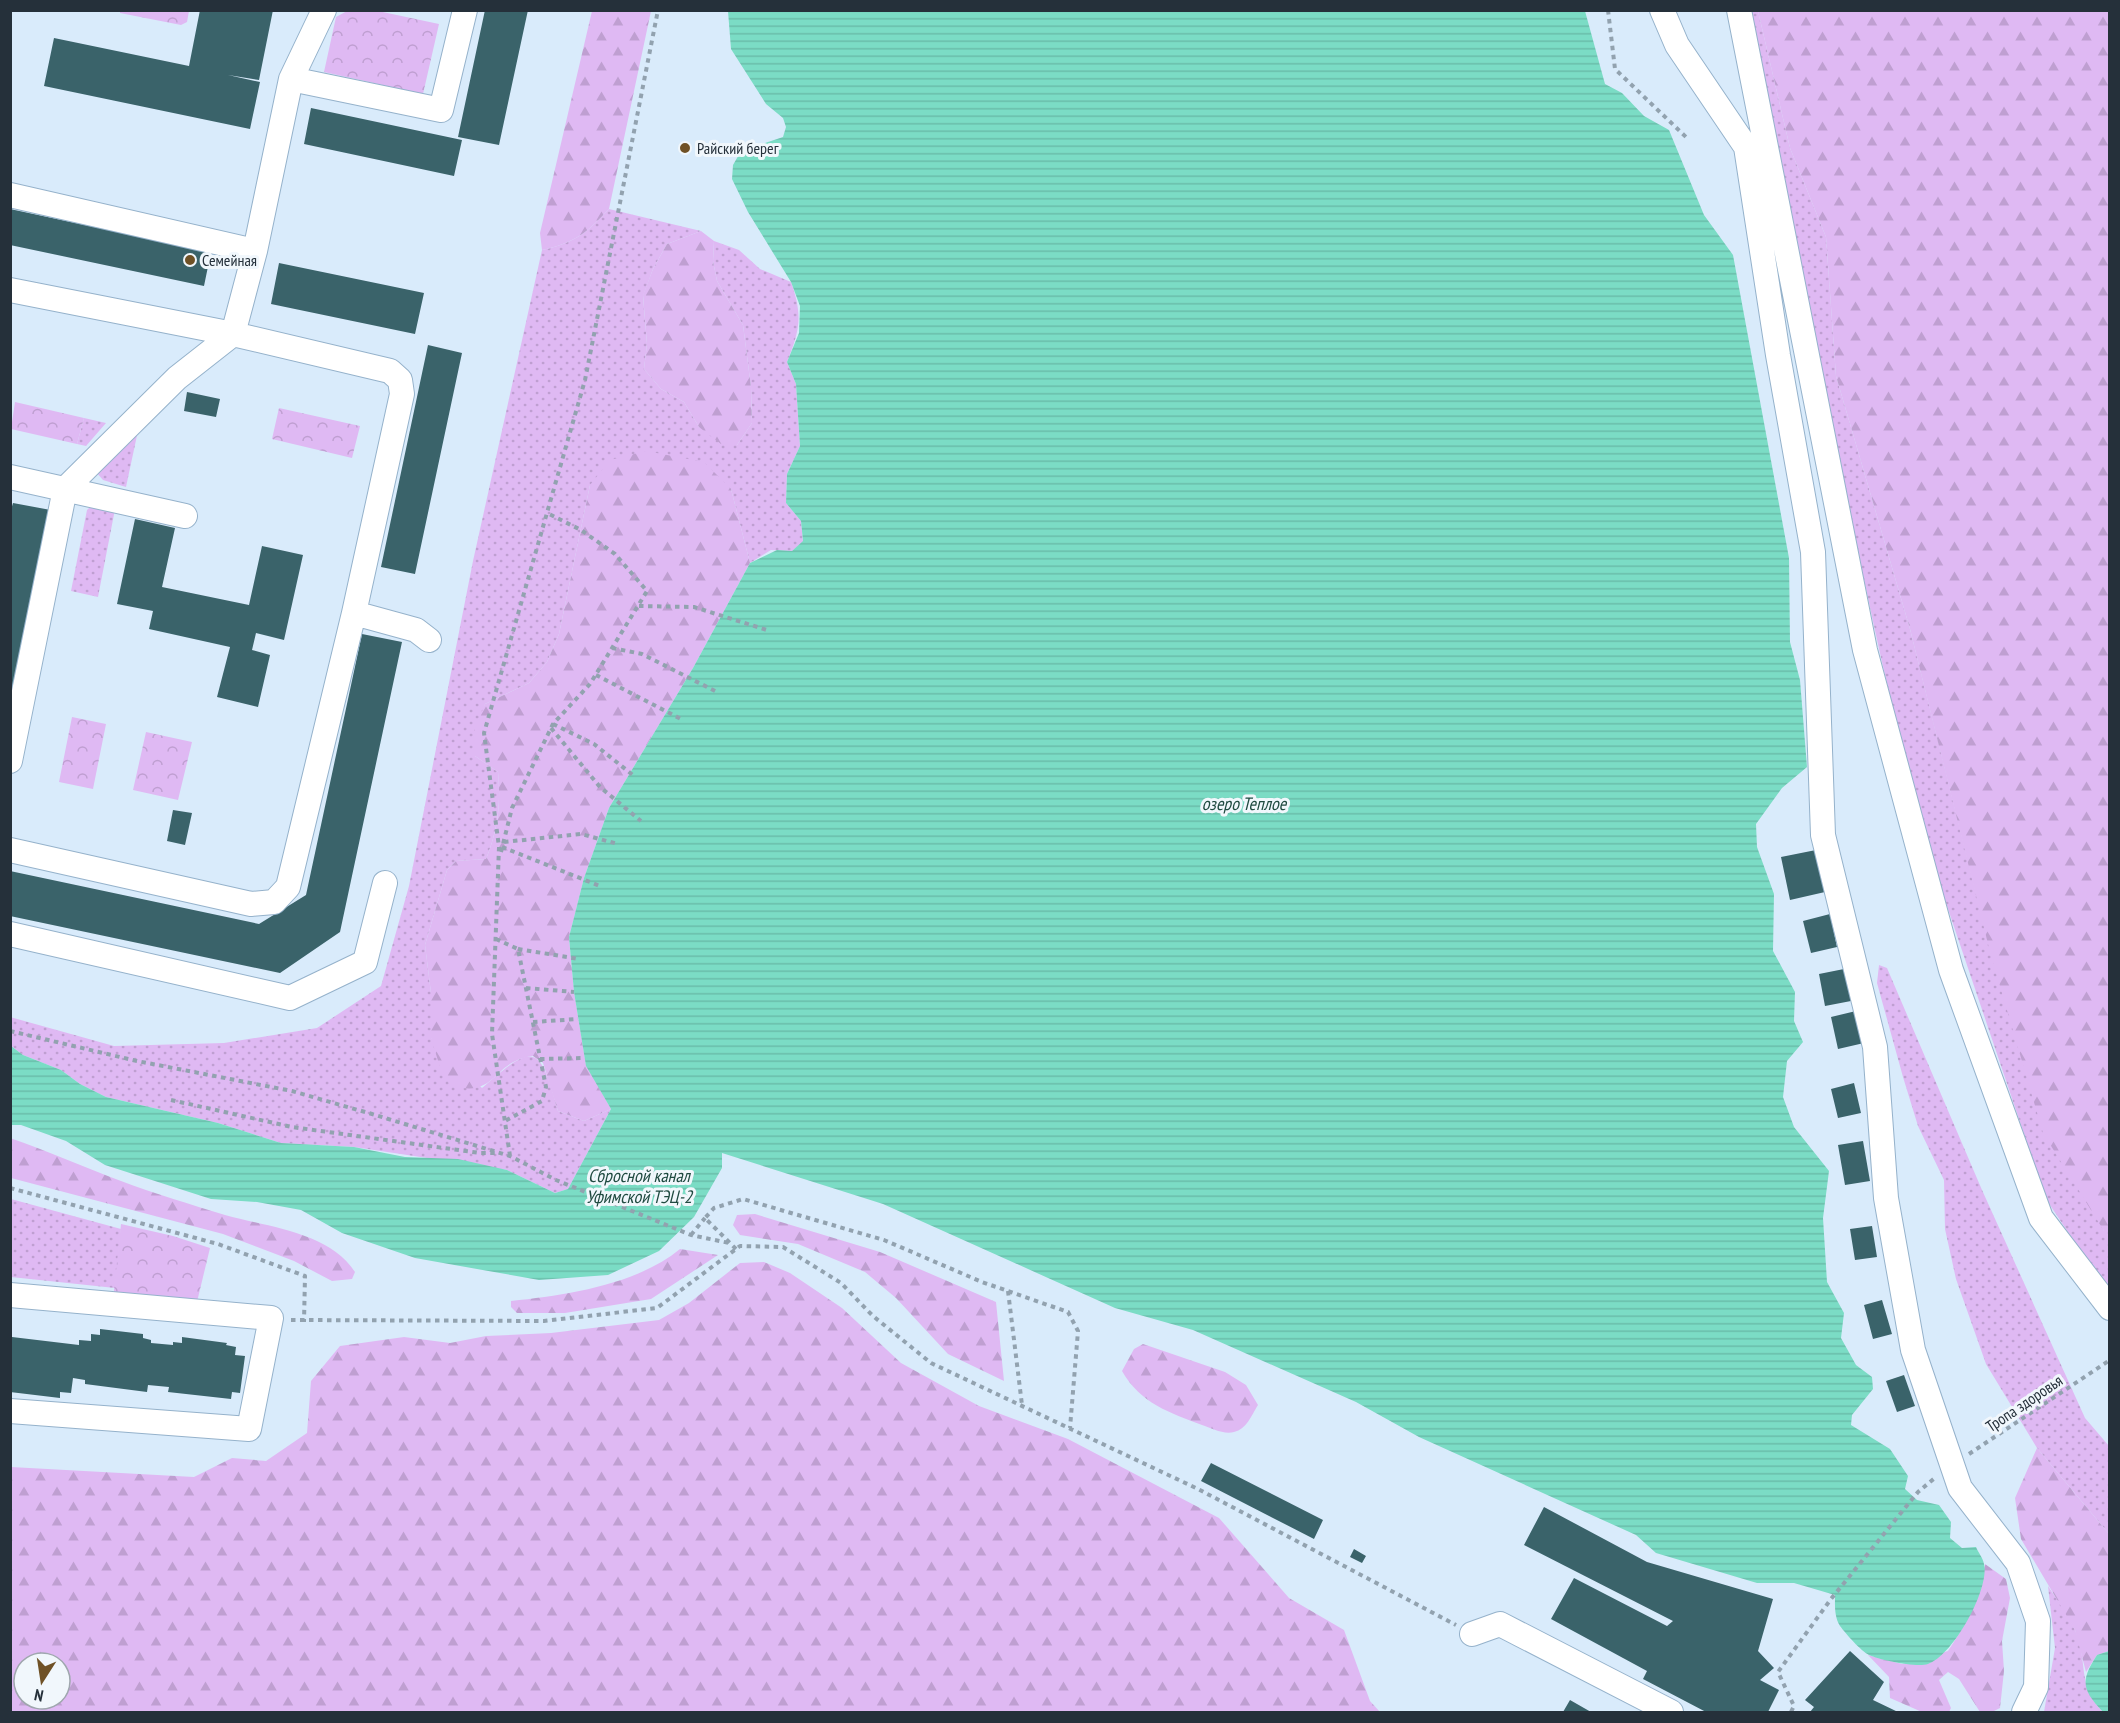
<svg xmlns="http://www.w3.org/2000/svg" width="2120" height="1723" font-family="'PT Sans Narrow',sans-serif">
	<style>
		.grass { fill: url(#grass-dots) }
		.forest { fill: url(#forest-firs); fill-rule: evenodd }
		.park { fill: url(#park-crowns) }
		.water { fill: url(#water-rules) }
		.building { fill: #3a636a }
		.lines { fill: none; stroke-linecap: round; stroke-linejoin: round }
		.minor-casing { stroke: #95b2cb; stroke-width: 26 }
		.path { stroke: #92a2af; stroke-width: 4; stroke-dasharray: 4.5 4.5; stroke-linecap: butt }
		.minor { stroke: #fff; stroke-width: 24 }
		.poi-dot { fill: #6f5126; stroke: #f1f7fc; stroke-width: 2 }
		.labels { text-anchor: middle; dominant-baseline: central; stroke-width: 6; stroke-linejoin: round; paint-order: stroke }
		.poi-label { font-size: 16px; fill: #25303a; stroke: #f1f7fc; text-anchor: start }
		.street-label { font-size: 16px; fill: #25303a; stroke: #f1f7fc }
		.water-label { font-size: 18px; font-style: italic; fill: #204b41; stroke: #f1f7fc }
	</style>
	<defs>
		<pattern id="grass-dots" width="8" height="8" patternUnits="userSpaceOnUse" patternTransform="scale(1.5)"><rect width="8" height="8" fill="#dfb9f3"/><path d="M2 2h.1M6 6h.1" fill="none" stroke="#bf9fd1" stroke-width="1.8" stroke-linecap="round"/></pattern>
		<pattern id="forest-firs" width="22" height="20" patternUnits="userSpaceOnUse" patternTransform="scale(1.5)"><rect width="22" height="20" fill="#dfb9f3"/><path d="M5 1l3.5 6h-7zM16 11l3.5 6h-7z" fill="#bf9fd1"/></pattern>
		<pattern id="park-crowns" width="20" height="18" patternUnits="userSpaceOnUse" patternTransform="scale(1.5)"><rect width="20" height="18" fill="#dfb9f3"/><path d="M2 6a3 3 0 1 1 6 0M12 15a3 3 0 1 1 6 0" fill="none" stroke="#bf9fd1"/></pattern>
		<pattern id="water-rules" width="6" height="5" patternUnits="userSpaceOnUse" patternTransform="scale(1.5)"><rect width="6" height="5" fill="#7bdcc5"/><path d="M0 2.5h6" fill="none" stroke="#6abdaa"/></pattern>
	</defs>
	<rect width="100%" height="100%" fill="#d9ebfb"/>
	<!-- grass -->
	<path class="grass" d="M 1741,11 L 1758,11 L 1790,148 L 1826,237 L 1836,376 L 1910,629 L 1991,953 L 2104,1231 L 2109,1231 L 2109,1294 L 2046,1199 L 1921,829 L 1879,649 Z
		M 609,209 L 701,231 L 667,244 L 653,269 L 643,296 L 647,344 L 644,369 L 661,389 L 684,402 L 699,427 L 737,445 L 752,423 L 751,387 L 743,325 L 717,281 L 713,261 L 714,241 L 739,250 L 760,269 L 791,282 C 803,316 800,330 787,362 L 796,384 L 800,446 L 787,474 L 786,503 L 801,521 L 803,542 L 792,551 L 771,550 L 750,563 L 731,489 L 590,485 L 559,634 L 547,662 L 529,683 L 485,704 L 475,756 L 498,772 C 501,804 498,829 486,859 L 456,861 L 447,870 L 425,945 L 431,993 L 431,1038 L 482,1088 C 535,1041 540,1045 558,1111 L 584,1121 L 611,1109 L 568,1189 L 555,1193 L 507,1170 L 354,1147 L 281,1143 L 218,1123 L 106,1097 L 80,1084 L 61,1070 L 23,1055 L 11,1046 L 10,1017 L 114,1046 L 224,1043 L 317,1028 L 381,986 L 409,886 L 473,561 L 542,250 C 574,243 587,233 609,209 Z
		M 84,418 L 106,423 L 86,446 L 77,444 Z
		M 139,426 L 126,487 L 103,480 L 96,472 Z
		M 97,500 L 116,504 L 98,597 L 71,591 L 87,510 Z
		M 1879,965 L 1887,968 L 1982,1190 L 2085,1418 L 2109,1446 L 2109,1534 L 2037,1448 L 1986,1364 L 1956,1279 L 1945,1229 L 1944,1180 L 1918,1126 L 1903,1077 L 1877,983 Z
		M 11,1199 L 121,1229 L 115,1288 L 11,1277 Z
		M 2048,1586 C 2057,1600 2069,1615 2075,1630 C 2089,1663 2076,1684 2103,1712 L 2044,1712 L 2055,1648 Z"/>
	<!-- forest -->
	<path class="forest" d="M 592,11 L 651,11 L 609,209 C 587,233 574,243 542,250 L 540,233 Z
		M 1758,11 L 2109,11 L 2109,1231 L 2104,1231 L 2043,1133 L 1990,952 L 1910,629 L 1836,376 L 1826,237 L 1790,148 Z
		M 701,231 L 714,241 L 713,261 L 717,281 L 743,325 L 751,387 L 752,423 L 737,445 L 721,444 L 699,427 L 684,402 L 661,389 L 644,369 L 647,344 L 643,295 L 653,269 L 667,244 Z
		M 646,451 L 704,462 L 731,489 L 750,563 L 693,668 L 609,808 L 584,878 L 569,937 L 574,992 L 586,1065 L 611,1109 L 584,1121 L 558,1111 L 543,1063 L 533,1056 C 491,1061 498,1100 450,1085 L 440,1067 L 431,1038 L 431,993 L 425,945 L 447,870 L 456,861 L 486,859 C 498,830 501,804 498,772 L 475,756 L 474,730 L 485,704 L 529,683 L 547,662 L 559,634 L 590,485 L 610,460 Z
		M 10,1138 C 48,1151 84,1167 121,1181 C 155,1194 190,1204 225,1215 C 267,1227 329,1232 355,1272 L 352,1279 L 332,1281 L 294,1261 L 223,1234 L 11,1178 Z
		M 755,1214 L 880,1252 L 996,1302 L 1004,1381 L 948,1354 L 896,1298 L 865,1272 L 798,1244 L 740,1235 L 733,1225 L 737,1215 Z
		M 680,1249 L 718,1255 L 651,1299 L 565,1313 L 517,1313 L 511,1307 L 511,1301 C 567,1295 636,1285 680,1249 Z
		M 764,1262 L 790,1273 L 842,1308 L 901,1363 L 979,1406 L 1068,1439 L 1219,1518 L 1289,1598 L 1344,1630 L 1370,1701 L 1380,1712 L 11,1712 L 11,1467 L 194,1477 L 232,1458 L 266,1461 L 307,1433 L 311,1381 L 340,1346 L 404,1337 L 450,1343 L 486,1336 L 551,1333 L 659,1320 L 689,1303 L 740,1263 ZM 24,1663 L 60,1663 L 60,1699 L 24,1699 Z
		M 1143,1344 L 1225,1372 L 1246,1385 L 1258,1405 C 1251,1416 1247,1429 1234,1432 C 1224,1435 1211,1428 1202,1425 C 1170,1413 1140,1403 1122,1371 L 1134,1349 Z
		M 2037,1448 L 2109,1534 L 2109,1651 L 2097,1655 L 2086,1672 L 2075,1630 L 2021,1539 L 2015,1498 Z
		M 1985,1564 L 2006,1579 L 2010,1598 L 2002,1641 L 2004,1671 L 2000,1708 L 1992,1712 L 1980,1712 L 1959,1679 L 1948,1672 L 1939,1680 L 1951,1708 L 1949,1712 L 1922,1712 L 1890,1698 L 1889,1677 L 1868,1655 L 1902,1664 L 1948,1651 C 1967,1623 1980,1598 1985,1564 Z"/>
	<!-- park -->
	<path class="park" d="M 349,10 L 378,11 L 439,24 L 423,94 L 324,72 L 336,17 Z
		M 120,11 L 120,10 L 189,11 L 187,22 L 181,25 L 120,13 Z
		M 15,402 L 84,418 L 77,444 L 11,429 Z
		M 279,408 L 360,426 L 352,458 L 272,439 Z
		M 72,717 L 106,724 L 93,789 L 59,782 Z
		M 146,732 L 192,742 L 178,800 L 133,790 Z
		M 121,1224 L 173,1236 L 210,1248 L 196,1306 L 113,1300 Z"/>
	<!-- water -->
	<path class="water" d="M 728,11 L 1585,11 L 1605,84 L 1622,93 L 1644,116 L 1669,130 L 1704,215 L 1733,255 L 1789,558 L 1790,642 L 1800,680 L 1807,767 L 1782,788 L 1756,824 L 1757,847 L 1774,894 L 1773,951 L 1795,992 L 1794,1021 L 1803,1042 L 1787,1061 L 1783,1097 L 1794,1127 L 1829,1171 L 1823,1218 L 1827,1282 L 1844,1313 L 1841,1338 L 1856,1365 L 1872,1377 L 1873,1389 L 1852,1415 L 1851,1425 L 1890,1449 L 1908,1476 L 1905,1489 L 1917,1500 L 1939,1505 L 1951,1522 L 1950,1538 L 1962,1548 L 1976,1547 C 1978,1552 1983,1558 1984,1564 C 1990,1589 1953,1656 1928,1664 C 1917,1668 1880,1660 1869,1655 C 1861,1651 1846,1634 1840,1626 C 1834,1616 1835,1605 1835,1595 L 1794,1583 L 1757,1583 L 1656,1553 L 1636,1535 L 1419,1437 L 1356,1402 L 1193,1330 L 1115,1308 L 883,1204 L 722,1153 L 722,1168 L 694,1217 L 659,1251 L 608,1275 L 539,1280 L 415,1258 L 342,1233 L 301,1210 L 257,1202 L 211,1199 L 105,1165 L 66,1141 L 21,1125 L 11,1125 L 11,1046 L 23,1055 L 61,1070 L 80,1084 L 106,1097 L 218,1123 L 281,1143 L 354,1147 L 405,1157 L 458,1159 L 507,1170 L 555,1193 L 568,1189 L 611,1109 L 586,1066 L 574,992 L 569,937 L 584,878 L 609,808 L 693,668 L 750,563 L 777,550 L 792,551 L 803,541 L 801,521 L 786,503 L 787,474 L 800,446 L 796,384 L 787,362 L 799,333 L 800,306 L 791,282 L 748,212 L 732,179 L 733,165 L 741,151 L 783,137 L 786,127 L 783,118 L 766,104 L 731,49 Z
		M 2109,1651 L 2109,1712 L 2103,1712 C 2082,1690 2080,1681 2097,1655 Z"/>
	<!-- building -->
	<path class="building" d="M 200,10 L 273,10 L 259,80 L 228,75 L 260,82 L 250,129 L 44,86 L 54,38 L 189,66 Z
		M 485,10 L 528,10 L 499,145 L 458,137 Z
		M 311,108 L 462,140 L 454,176 L 304,144 Z
		M 10,209 L 211,252 L 204,286 L 10,245 Z
		M 279,263 L 424,293 L 415,334 L 271,304 Z
		M 428,345 L 462,353 L 415,574 L 381,567 Z
		M 187,392 L 220,399 L 216,417 L 184,411 Z
		M 13,503 L 56,511 L 10,719 L 10,513 Z
		M 135,519 L 175,528 L 162,587 L 249,605 L 262,546 L 303,555 L 284,640 L 256,633 L 252,650 L 270,655 L 258,707 L 217,697 L 230,647 L 149,629 L 153,611 L 117,604 Z
		M 362,634 L 402,642 L 340,932 L 280,973 L 10,916 L 10,871 L 259,924 L 306,895 Z
		M 173,810 L 192,813 L 185,845 L 167,841 Z
		M 1816,850 L 1825,892 L 1790,900 L 1781,857 Z
		M 1830,914 L 1837,947 L 1811,953 L 1803,921 Z
		M 1844,969 L 1851,1001 L 1825,1006 L 1819,974 Z
		M 1856,1011 L 1864,1043 L 1838,1049 L 1831,1017 Z
		M 1854,1083 L 1861,1113 L 1838,1118 L 1831,1089 Z
		M 1863,1141 L 1870,1181 L 1845,1185 L 1838,1145 Z
		M 1872,1226 L 1877,1257 L 1855,1260 L 1850,1229 Z
		M 1882,1300 L 1892,1334 L 1873,1339 L 1864,1305 Z
		M 100,1329 L 143,1334 L 143,1338 L 151,1340 L 151,1343 L 173,1345 L 173,1342 L 182,1343 L 182,1337 L 227,1343 L 226,1345 L 236,1347 L 235,1355 L 245,1356 L 240,1393 L 232,1392 L 231,1399 L 168,1392 L 169,1387 L 148,1385 L 147,1392 L 85,1384 L 85,1380 L 73,1378 L 71,1393 L 60,1392 L 60,1398 L 10,1392 L 12,1337 L 79,1345 L 79,1340 L 91,1341 L 91,1334 L 100,1335 Z
		M 1904,1375 L 1915,1406 L 1897,1412 L 1886,1381 Z
		M 1211,1463 L 1323,1520 L 1314,1539 L 1201,1481 Z
		M 1544,1507 L 1647,1562 L 1773,1599 L 1758,1651 L 1774,1668 L 1760,1680 L 1779,1690 L 1768,1712 L 1706,1712 L 1643,1679 L 1647,1671 L 1551,1619 L 1574,1578 L 1667,1626 L 1673,1621 L 1524,1545 Z
		M 1354,1549 L 1366,1556 L 1362,1563 L 1350,1557 Z
		M 1850,1651 L 1884,1682 L 1873,1700 L 1898,1712 L 1810,1712 L 1814,1707 L 1805,1700 Z
		M 1570,1700 L 1591,1712 L 1563,1712 Z"/>
	<g class="lines">
		<defs>
			<path id="minor" d="M 1662,10 L 1677,45 L 1746,147 L 1778,355 L 1813,552 L 1823,835 L 1875,1047 L 1886,1198 L 1913,1350 L 1960,1488 L 2018,1563 L 2038,1621 L 2036,1687 L 2024,1712
				M 1739,10 L 1865,650 L 1951,970 L 2041,1218 L 2110,1308
				M 291,79 L 441,110 L 465,10
				M 10,195 L 255,251 L 233,334 L 10,290
				M 255,251 L 291,79 L 324,10
				M 10,477 L 185,516
				M 10,761 L 65,489 L 177,378 L 233,334 L 390,371 L 400,380 L 402,394 L 354,613
				M 10,850 L 251,904 L 274,902 L 288,887 L 354,613 L 416,630 L 429,640
				M 10,934 L 290,998 L 365,962 L 385,883
				M 10,1295 L 271,1318 L 249,1429 L 10,1411
				M 1472,1634 L 1500,1624 L 1671,1712"/>
		</defs>
		<!-- minor casing -->
		<use href="#minor" class="minor-casing"/>
		<!-- path -->
		<path class="path" d="M 1608,10 L 1615,69 L 1686,137
			M 639,606 L 694,607 L 770,631
			M 612,648 L 642,654 L 719,693
			M 596,675 L 681,719
			M 553,724 L 594,744 L 634,776
			M 551,728 L 600,787 L 641,821
			M 504,842 L 581,834 L 618,844
			M 502,847 L 600,886
			M 501,852 L 512,808 L 553,724 L 590,684 L 647,591 L 615,554 L 581,530 L 547,513
			M 496,939 L 518,949 L 546,1087 L 542,1101 L 505,1121
			M 518,949 L 579,959
			M 526,988 L 574,992
			M 533,1022 L 578,1019
			M 10,1031 L 137,1061 L 292,1091 L 372,1114 L 510,1156 L 556,1180 L 691,1235 L 729,1243
			M 540,1059 L 585,1058
			M 171,1100 L 292,1127 L 480,1153 L 495,1153
			M 510,1156 L 492,1034 L 499,847 L 484,733 L 585,380 L 658,10
			M 10,1188 L 218,1244 L 305,1276 L 304,1322
			M 691,1235 L 705,1218
			M 736,1249 L 705,1218 L 714,1208 L 743,1199 L 884,1240 L 982,1282 L 1068,1312 L 1078,1331 L 1070,1428
			M 1008,1291 L 1022,1405
			M 291,1320 L 544,1321 L 657,1308 L 740,1246 L 783,1247 L 841,1283 L 873,1316 L 931,1363 L 1198,1489 L 1456,1625
			M 1969,1454 L 2110,1360
			M 1791,1712 L 1794,1706 L 1778,1672 L 1831,1599 L 1918,1492 L 1936,1477"/>
		<!-- minor -->
		<use href="#minor" class="minor"/>
	</g>
	<!-- markers -->
	<g class="poi-dot">
		<circle cx="685" cy="148" r="6"/>
		<circle cx="190" cy="260" r="6"/>
	</g>
	<g class="labels">
		<!-- poi labels -->
		<g class="poi-label">
			<text x="697" y="148">Райский берег</text>
			<text x="202" y="260">Семейная</text>
		</g>
		<!-- street labels -->
		<g class="street-label">
			<text transform="translate(2024 1403) rotate(-34)">Тропа здоровья</text>
		</g>
		<!-- water labels -->
		<g class="water-label">
			<text x="1244" y="803">озеро Теплое</text>
			<text x="639" y="1175">Сбросной канал<tspan x="639" dy="21">Уфимской ТЭЦ-2</tspan></text>
		</g>
	</g>
	<!-- border -->
	<rect width="2120" height="1723" fill="none" stroke="#25303a" stroke-width="24"/>
	<!-- north arrow -->
	<g transform="translate(42 1681) rotate(192)"><circle r="28" fill="#f1f7fc" stroke="#9fa7ae" stroke-width="1.5"/>
	<path d="M0-4.5L10 22L0 15L-10 22Z" fill="#6f5126"/>
	<text y="-9" font-size="16" font-weight="bold" text-anchor="middle" fill="#25303a">N</text>
	</g>
</svg>
